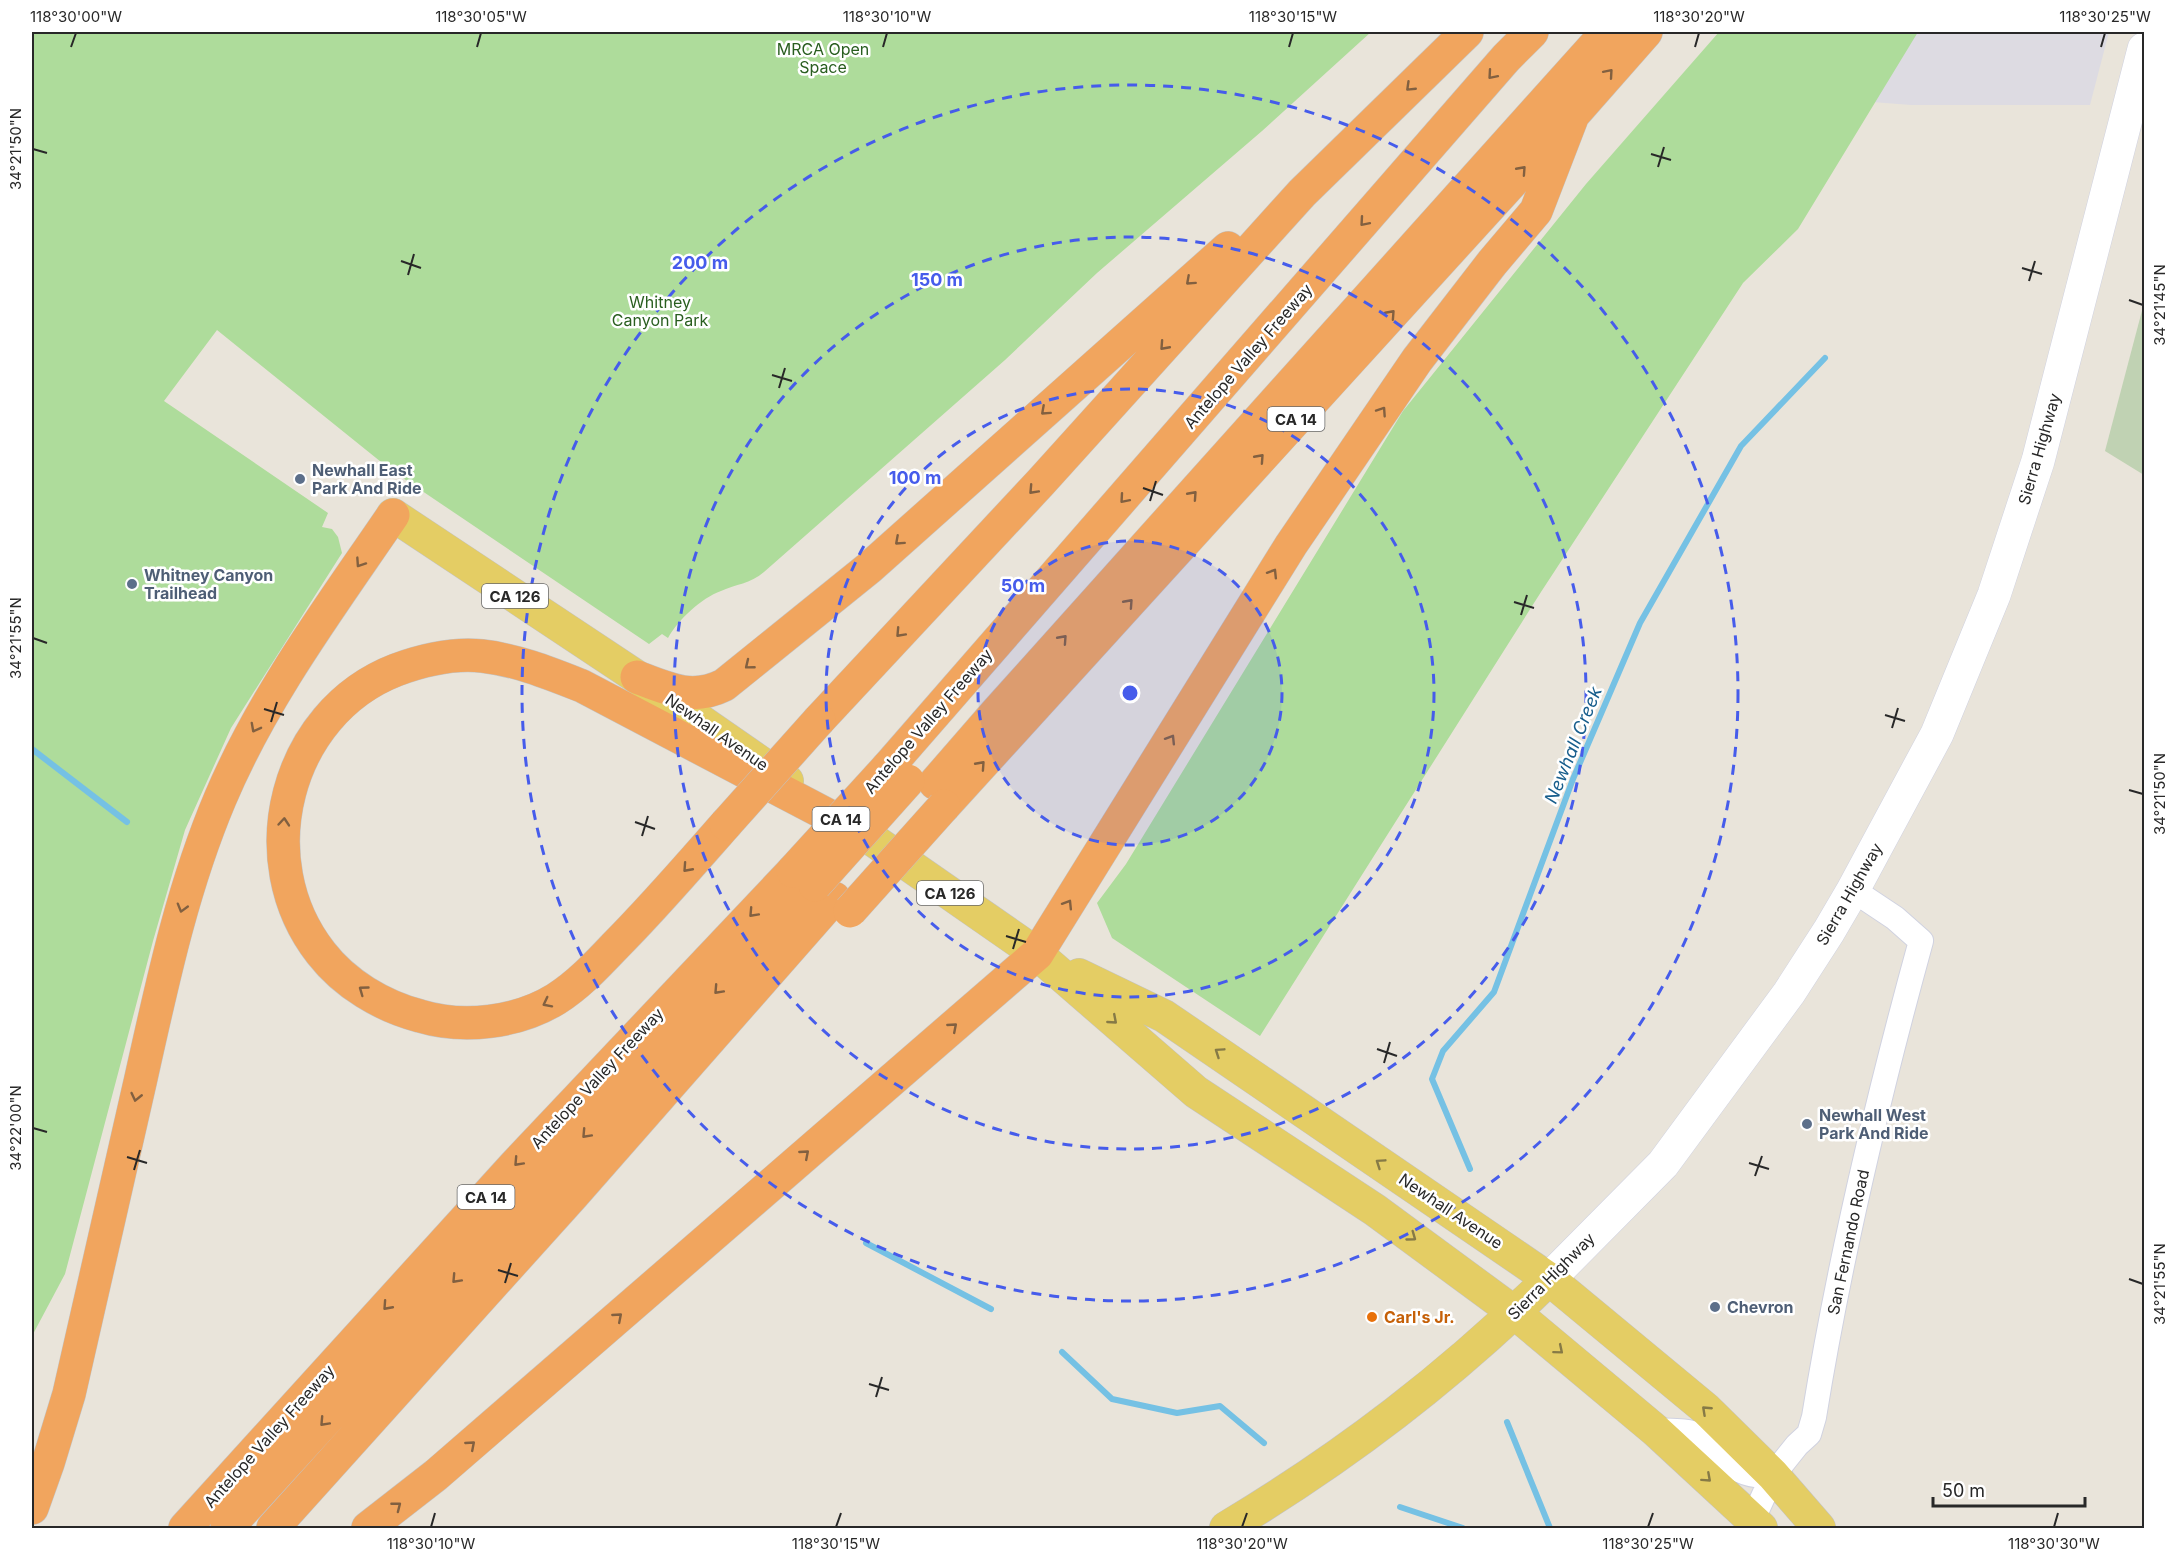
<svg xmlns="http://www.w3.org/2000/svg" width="2176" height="1560" font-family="Inter,sans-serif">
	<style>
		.industrial { fill: #dddbe2 }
		.green { fill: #aedc9b }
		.cemetery { fill: #c0d2b3 }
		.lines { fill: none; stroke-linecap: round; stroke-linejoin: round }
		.stream { stroke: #75c1e4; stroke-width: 6 }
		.street-casing { stroke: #d0d2e0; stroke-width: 26 }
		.secondary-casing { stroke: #d0d2e0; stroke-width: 34 }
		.primary-casing { stroke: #c3c3c3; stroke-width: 34 }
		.highway-casing { stroke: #c3c3c3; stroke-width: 34 }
		.street { stroke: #fff; stroke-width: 24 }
		.secondary { stroke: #fff; stroke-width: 33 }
		.primary { stroke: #e4cd64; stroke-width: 33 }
		.highway { stroke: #f1a55e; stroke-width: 33 }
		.highway-bridge-casing { stroke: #c3c3c3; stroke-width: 34; stroke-linecap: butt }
		.highway-bridge { stroke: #f1a55e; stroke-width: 33 }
		.oneway { stroke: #826040 }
		.oneway2 { stroke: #867a46 }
		.ticks { fill: none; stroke: #282828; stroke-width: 2 }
		.ring { fill: none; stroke: #465ceb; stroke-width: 3; stroke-dasharray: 10 8 }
		.service-dot { fill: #5c6f8a; stroke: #fff; stroke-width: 2 }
		.food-dot { fill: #e8710a; stroke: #fff; stroke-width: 2 }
		.labels { text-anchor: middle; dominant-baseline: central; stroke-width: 5; stroke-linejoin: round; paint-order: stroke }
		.shield { fill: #fff; stroke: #686868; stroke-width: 1.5 }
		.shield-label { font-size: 15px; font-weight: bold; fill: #282828 }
		.park-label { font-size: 16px; fill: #295e1f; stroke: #fff }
		.street-label { font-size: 16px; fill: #282828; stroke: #fff }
		.service-label { font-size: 16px; font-weight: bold; fill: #4e5e75; stroke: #fff; text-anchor: start }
		.food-label { font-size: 16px; font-weight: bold; fill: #c56008; stroke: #fff; text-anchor: start }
		.water-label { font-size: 18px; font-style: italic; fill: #185e8c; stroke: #fff }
		.centre { fill: #465ceb; stroke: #fff; stroke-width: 3 }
		.ring-label { font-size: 18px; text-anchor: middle; font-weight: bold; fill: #465ceb; stroke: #fff; stroke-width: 5; stroke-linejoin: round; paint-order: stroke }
		.neatline { fill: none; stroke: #282828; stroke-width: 2 }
		.ticks-label { font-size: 15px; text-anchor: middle; fill: #282828 }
	</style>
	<rect width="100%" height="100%" fill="#e9e4da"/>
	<!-- industrial -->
	<path class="industrial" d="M 1914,32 L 2109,32 L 2090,105 L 1911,105 L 1872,102 Z"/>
	<!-- green -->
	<path class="green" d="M 32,32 L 1371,32 L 1262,131 L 1097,273 L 1005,360 L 764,572 C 750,584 736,584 721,591 C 701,598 678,620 668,638 L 662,634 L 649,644 L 391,470 L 217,330 L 164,401 L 328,513 L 322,527 L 332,529 L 338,537 L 342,553 L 231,728 L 185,830 L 153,941 L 65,1274 L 32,1336 Z
		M 1719,32 L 1918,32 L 1798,229 L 1743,283 L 1541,592 L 1260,1036 L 1112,938 L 1097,903 L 1126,864 L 1403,411 L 1586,184 Z"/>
	<!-- cemetery -->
	<path class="cemetery" d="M 2144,303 L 2144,475 L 2105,451 Z"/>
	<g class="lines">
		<!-- stream -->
		<path class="stream" d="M 32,749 L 127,822
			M 1470,1169 L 1432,1079 L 1443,1051 L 1494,992 L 1573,779 L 1640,623 L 1741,446 L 1825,358
			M 866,1243 L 991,1309
			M 1062,1352 L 1112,1399 L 1177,1413 L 1220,1406 L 1264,1443
			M 1507,1422 L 1550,1528
			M 1400,1507 L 1463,1528"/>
		<defs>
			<path id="street" d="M 1655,1430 C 1665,1431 1689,1430 1697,1435 C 1728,1454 1730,1480 1773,1475
				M 1753,1519 L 1773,1475 L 1797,1445 L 1809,1434 L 1814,1417 C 1840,1256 1878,1097 1921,941 L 1895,918 L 1853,890"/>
			<path id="secondary" d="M 1549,1279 L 1663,1164 L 1789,993 L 1829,931 L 1853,890 L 1937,734 L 1994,595 L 2038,461 L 2144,49"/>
			<path id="primary" d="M 393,515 L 637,677 L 787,781
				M 840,817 L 1037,954 L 1196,1092 L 1375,1210 L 1515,1313 L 1655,1430 L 1761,1528
				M 1079,975 L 1164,1016 L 1549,1279 L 1706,1409 L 1773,1475 L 1819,1528
				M 1226,1528 C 1346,1456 1449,1377 1549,1279"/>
			<path id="highway" d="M 637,677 C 668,689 692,701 724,685 L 869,568 L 1228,248
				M 819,720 L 1041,482 L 1302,193 L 1467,32
				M 888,767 L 1506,58 L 1532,32
				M 935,783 L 995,714 L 1607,32
				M 944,806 L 1573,115 L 1646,32
				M 726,824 C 689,866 653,908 614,947 C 596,966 578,985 556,999 C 517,1023 463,1029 420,1016 C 382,1006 345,984 321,953 C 248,860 285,713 396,670 C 423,660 453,653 482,656 C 517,660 549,673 582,686 L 862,833
				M 32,1508 L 48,1463 L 69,1394 C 93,1289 117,1184 141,1078 C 162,984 182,889 220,799 C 263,697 331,606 393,515
				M 185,1528 L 514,1166 L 793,871
				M 227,1528 L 815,885
				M 273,1528 L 573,1195 L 834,898
				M 368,1528 L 436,1475 L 1037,954 L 1291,545 L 1417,360 L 1492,263 L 1536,211 L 1573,115"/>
		</defs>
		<!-- street casing -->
		<use href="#street" class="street-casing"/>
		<!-- secondary casing -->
		<use href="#secondary" class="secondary-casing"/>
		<!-- primary casing -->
		<use href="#primary" class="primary-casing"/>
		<!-- highway casing -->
		<use href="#highway" class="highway-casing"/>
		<!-- street -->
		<use href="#street" class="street"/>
		<!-- secondary -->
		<use href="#secondary" class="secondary"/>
		<!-- primary -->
		<use href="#primary" class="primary"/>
		<!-- highway -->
		<use href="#highway" class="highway"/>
		<defs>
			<path id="highway-bridge" d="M 726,824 L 819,720
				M 793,871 L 888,767
				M 815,885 L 908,781
				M 850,911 L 944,806"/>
		</defs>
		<!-- highway-bridge casing -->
		<use href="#highway-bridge" class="highway-bridge-casing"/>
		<!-- highway-bridge -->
		<use href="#highway-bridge" class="highway-bridge"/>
	</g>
	<!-- one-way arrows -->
	<defs><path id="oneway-chevron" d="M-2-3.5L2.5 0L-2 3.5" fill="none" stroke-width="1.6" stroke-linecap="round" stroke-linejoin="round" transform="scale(1.5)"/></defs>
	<g class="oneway">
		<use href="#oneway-chevron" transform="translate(1609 73) rotate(-49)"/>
		<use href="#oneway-chevron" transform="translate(1492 75) rotate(131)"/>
		<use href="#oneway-chevron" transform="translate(1410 87) rotate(136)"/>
		<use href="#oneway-chevron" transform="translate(1522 170) rotate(-48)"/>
		<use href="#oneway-chevron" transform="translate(1364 222) rotate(131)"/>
		<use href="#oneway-chevron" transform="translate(1190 281) rotate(138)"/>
		<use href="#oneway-chevron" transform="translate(1391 314) rotate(-48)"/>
		<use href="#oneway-chevron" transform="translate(1164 346) rotate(132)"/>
		<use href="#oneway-chevron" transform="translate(1045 411) rotate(138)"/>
		<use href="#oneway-chevron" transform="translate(1382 411) rotate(-56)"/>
		<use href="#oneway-chevron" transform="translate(1260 458) rotate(-48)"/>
		<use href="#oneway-chevron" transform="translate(1033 490) rotate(133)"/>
		<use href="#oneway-chevron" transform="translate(1193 495) rotate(-48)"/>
		<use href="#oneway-chevron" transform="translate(1124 499) rotate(131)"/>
		<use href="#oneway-chevron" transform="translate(899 541) rotate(138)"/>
		<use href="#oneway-chevron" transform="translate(360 563) rotate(124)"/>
		<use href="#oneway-chevron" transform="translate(1273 573) rotate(-58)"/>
		<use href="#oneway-chevron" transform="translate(1129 603) rotate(-48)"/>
		<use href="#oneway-chevron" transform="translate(900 633) rotate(133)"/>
		<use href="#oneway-chevron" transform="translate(1063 639) rotate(-48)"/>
		<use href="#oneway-chevron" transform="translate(749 665) rotate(141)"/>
		<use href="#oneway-chevron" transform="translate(255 728) rotate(118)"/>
		<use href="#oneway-chevron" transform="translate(1171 739) rotate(-58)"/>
		<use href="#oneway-chevron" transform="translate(981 765) rotate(-48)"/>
		<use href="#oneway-chevron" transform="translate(284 822) rotate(-85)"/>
		<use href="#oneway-chevron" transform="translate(687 868) rotate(132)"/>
		<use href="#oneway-chevron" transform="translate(1068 904) rotate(-58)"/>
		<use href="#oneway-chevron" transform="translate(182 908) rotate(106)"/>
		<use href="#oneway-chevron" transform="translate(753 913) rotate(133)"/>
		<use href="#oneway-chevron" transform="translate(363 990) rotate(-144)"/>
		<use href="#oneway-chevron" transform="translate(718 990) rotate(133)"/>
		<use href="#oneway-chevron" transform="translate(547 1003) rotate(153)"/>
		<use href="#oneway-chevron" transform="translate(953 1027) rotate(-41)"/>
		<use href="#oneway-chevron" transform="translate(136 1097) rotate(103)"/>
		<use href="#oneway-chevron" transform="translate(586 1134) rotate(133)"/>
		<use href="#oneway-chevron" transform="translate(805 1154) rotate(-41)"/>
		<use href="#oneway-chevron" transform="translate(518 1162) rotate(133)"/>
		<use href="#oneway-chevron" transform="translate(456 1279) rotate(133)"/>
		<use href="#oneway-chevron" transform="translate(387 1306) rotate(132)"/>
		<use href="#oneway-chevron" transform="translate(618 1317) rotate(-41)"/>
		<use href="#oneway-chevron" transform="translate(324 1422) rotate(133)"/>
		<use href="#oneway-chevron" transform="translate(471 1445) rotate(-41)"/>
		<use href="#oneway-chevron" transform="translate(397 1506) rotate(-38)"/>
	</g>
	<g class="oneway2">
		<use href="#oneway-chevron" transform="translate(1113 1020) rotate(41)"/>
		<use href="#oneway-chevron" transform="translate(1219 1052) rotate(-146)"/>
		<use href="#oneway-chevron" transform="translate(1380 1163) rotate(-146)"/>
		<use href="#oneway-chevron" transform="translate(1412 1237) rotate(36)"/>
		<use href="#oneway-chevron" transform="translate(1559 1350) rotate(40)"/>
		<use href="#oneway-chevron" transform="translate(1706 1410) rotate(-137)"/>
		<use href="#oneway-chevron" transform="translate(1707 1478) rotate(42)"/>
	</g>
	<!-- ticks -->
	<path class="ticks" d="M 71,47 L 76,33M 477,47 L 481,33M 883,47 L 887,33M 1289,47 L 1293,33M 1695,47 L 1699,33M 2101,47 L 2105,33M 33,149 L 47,153M 1651,154 L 1671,160M 1658,167 L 1664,147M 401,261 L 421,268M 2022,268 L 2042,274M 408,275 L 414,254M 2029,281 L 2035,261M 2129,300 L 2143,305M 772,375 L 792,381M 779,388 L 785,368M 1143,488 L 1163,495M 1150,501 L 1156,481M 1514,602 L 1534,608M 1521,615 L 1527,595M 33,638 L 47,643M 264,709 L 284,715M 1885,715 L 1905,721M 271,722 L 277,702M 1892,728 L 1898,708M 2129,790 L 2143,794M 635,822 L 655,829M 642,836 L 648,816M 1006,936 L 1026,942M 1013,949 L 1019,929M 1377,1049 L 1397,1056M 1384,1063 L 1390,1042M 33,1128 L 47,1132M 127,1157 L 147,1163M 1749,1163 L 1769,1169M 134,1170 L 140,1150M 1755,1176 L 1762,1156M 498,1270 L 518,1276M 2129,1279 L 2143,1284M 505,1283 L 511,1263M 869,1384 L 889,1390M 876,1397 L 882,1377M 431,1527 L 435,1513M 836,1527 L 841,1513M 1242,1527 L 1247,1513M 1648,1527 L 1653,1513M 2054,1527 L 2058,1513"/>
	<!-- distance rings -->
	<circle cx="1130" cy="693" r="152" fill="#465ceb" fill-opacity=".12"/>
	<g class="ring">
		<circle cx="1130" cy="693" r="152"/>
		<circle cx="1130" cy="693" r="304"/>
		<circle cx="1130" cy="693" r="456"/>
		<circle cx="1130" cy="693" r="608"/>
	</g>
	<!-- markers -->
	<g class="service-dot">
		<circle cx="300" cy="479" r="6"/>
		<circle cx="132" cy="584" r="6"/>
		<circle cx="1807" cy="1124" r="6"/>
		<circle cx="1715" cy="1307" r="6"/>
	</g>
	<circle class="food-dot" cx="1372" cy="1317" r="6"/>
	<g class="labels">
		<!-- shield labels -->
		<g class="shield">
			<rect x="1267.5" y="407" width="57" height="24" rx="4.5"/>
			<rect x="482" y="584" width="66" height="24" rx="4.5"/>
			<rect x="812.5" y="807" width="57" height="24" rx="4.5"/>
			<rect x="917" y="881" width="66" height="24" rx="4.5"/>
			<rect x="457.5" y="1185" width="57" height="24" rx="4.5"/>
		</g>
		<g class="shield-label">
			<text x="1296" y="419">CA 14</text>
			<text x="515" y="596">CA 126</text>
			<text x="841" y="819">CA 14</text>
			<text x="950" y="893">CA 126</text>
			<text x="486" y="1197">CA 14</text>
		</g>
		<!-- park labels -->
		<g class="park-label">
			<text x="823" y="49">MRCA Open<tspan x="823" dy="18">Space</tspan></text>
			<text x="660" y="302">Whitney<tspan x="660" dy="18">Canyon Park</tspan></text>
		</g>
		<!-- street labels -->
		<g class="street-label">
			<text transform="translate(1248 356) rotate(-49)">Antelope Valley Freeway</text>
			<text transform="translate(2039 449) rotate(-74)">Sierra Highway</text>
			<text transform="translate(928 721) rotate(-49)">Antelope Valley Freeway</text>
			<text transform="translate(717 732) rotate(35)">Newhall Avenue</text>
			<text transform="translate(1849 894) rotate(-60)">Sierra Highway</text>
			<text transform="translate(597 1078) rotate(-47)">Antelope Valley Freeway</text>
			<text transform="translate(1451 1211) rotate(34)">Newhall Avenue</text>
			<text transform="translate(1848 1242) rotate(-78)">San Fernando Road</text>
			<text transform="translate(1551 1276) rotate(-45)">Sierra Highway</text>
			<text transform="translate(269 1436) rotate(-48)">Antelope Valley Freeway</text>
		</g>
		<!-- service labels -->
		<g class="service-label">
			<text x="312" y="470">Newhall East<tspan x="312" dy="18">Park And Ride</tspan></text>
			<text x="144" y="575">Whitney Canyon<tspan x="144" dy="18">Trailhead</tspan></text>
			<text x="1819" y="1115">Newhall West<tspan x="1819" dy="18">Park And Ride</tspan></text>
			<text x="1727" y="1307">Chevron</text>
		</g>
		<!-- food labels -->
		<g class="food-label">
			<text x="1384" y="1317">Carl's Jr.</text>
		</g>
		<!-- water labels -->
		<g class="water-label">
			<text transform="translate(1573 745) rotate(-68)">Newhall Creek</text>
		</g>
	</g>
	<circle cx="1130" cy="693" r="9" class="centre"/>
	<g class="ring-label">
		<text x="700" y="269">200 m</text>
		<text x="937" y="286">150 m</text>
		<text x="915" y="484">100 m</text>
		<text x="1023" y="592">50 m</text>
	</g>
	<!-- border -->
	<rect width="2176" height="1560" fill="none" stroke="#ffffff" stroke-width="66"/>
	<!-- scale -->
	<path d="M1933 1497v9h152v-9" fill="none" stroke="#282828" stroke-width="3"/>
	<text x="1942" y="1497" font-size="18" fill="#282828" stroke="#ffffff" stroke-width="4.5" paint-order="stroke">50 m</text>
	<rect x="33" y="33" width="2110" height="1494" class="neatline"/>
	<g class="ticks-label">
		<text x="76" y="22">118°30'00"W</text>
		<text x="481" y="22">118°30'05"W</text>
		<text x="887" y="22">118°30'10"W</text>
		<text x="1293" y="22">118°30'15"W</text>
		<text x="1699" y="22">118°30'20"W</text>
		<text x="2105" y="22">118°30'25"W</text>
		<text transform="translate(16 149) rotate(-90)" y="5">34°21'50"N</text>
		<text transform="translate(2160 305) rotate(-90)" y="5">34°21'45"N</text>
		<text transform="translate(16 638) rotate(-90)" y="5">34°21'55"N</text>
		<text transform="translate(2160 794) rotate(-90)" y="5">34°21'50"N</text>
		<text transform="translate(16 1128) rotate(-90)" y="5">34°22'00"N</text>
		<text transform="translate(2160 1284) rotate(-90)" y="5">34°21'55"N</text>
		<text x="431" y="1549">118°30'10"W</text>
		<text x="836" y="1549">118°30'15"W</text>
		<text x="1242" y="1549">118°30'20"W</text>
		<text x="1648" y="1549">118°30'25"W</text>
		<text x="2054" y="1549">118°30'30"W</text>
	</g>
</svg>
